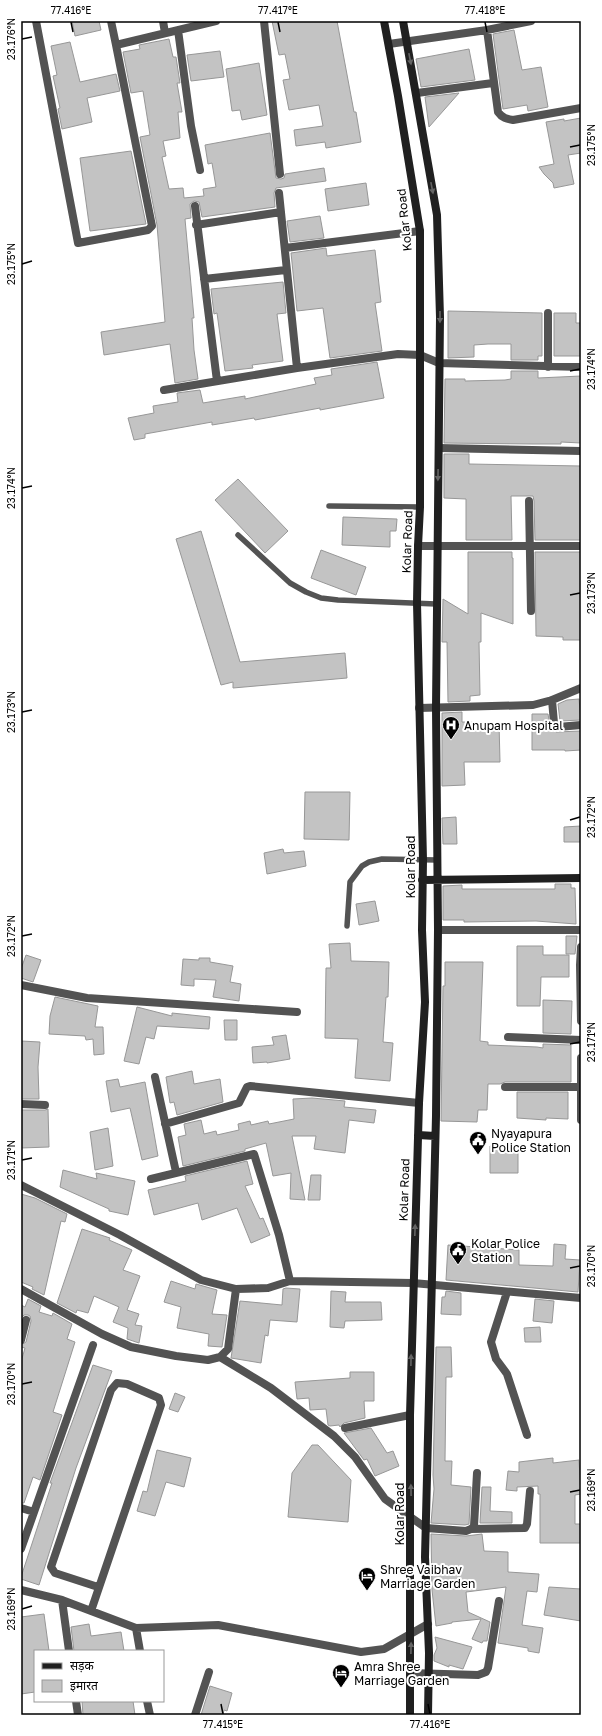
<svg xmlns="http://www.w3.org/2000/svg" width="602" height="1736" font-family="'Golos Text','Noto Sans Devanagari',sans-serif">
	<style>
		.building { fill: #c3c3c3; stroke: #979797 }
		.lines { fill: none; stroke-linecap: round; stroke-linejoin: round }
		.lane { stroke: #535353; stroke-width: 5.5 }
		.street { stroke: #535353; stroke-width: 8 }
		.secondary { stroke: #202020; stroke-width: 8 }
		.oneway { fill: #636363 }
		.ticks { fill: none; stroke: #000; stroke-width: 1.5 }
		.labels { text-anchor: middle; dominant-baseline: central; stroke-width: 4; stroke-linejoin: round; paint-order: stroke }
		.street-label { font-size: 12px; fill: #000; stroke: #fff }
		.poi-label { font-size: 12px; fill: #000; stroke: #fff; text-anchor: start }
		.neatline { fill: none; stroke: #000; stroke-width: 1.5 }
		.ticks-label { font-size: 10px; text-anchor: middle; fill: #000 }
	</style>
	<rect width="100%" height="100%" fill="#fff"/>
	<!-- building -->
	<path class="building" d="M 72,21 L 99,21 L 101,30 L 75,36 Z
		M 272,21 L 337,21 L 354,112 L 356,112 L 361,142 L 326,148 L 325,142 L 296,146 L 294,130 L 323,126 L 319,105 L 289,110 L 283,80 L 290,79 L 285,54 L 279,55 Z
		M 514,30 L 522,70 L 541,67 L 548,107 L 528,111 L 527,105 L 503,109 L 493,34 Z
		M 169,39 L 173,57 L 176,57 L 180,83 L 177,83 L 182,112 L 178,112 L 180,138 L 163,141 L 166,156 L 162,157 L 169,189 L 183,188 L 184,198 L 204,196 L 203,189 L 216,187 L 212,163 L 208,164 L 205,145 L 270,133 L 276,178 L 281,179 L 284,178 L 285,174 L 324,168 L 326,181 L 276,188 L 274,193 L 275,207 L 202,217 L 199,202 L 194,201 L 190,204 L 191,218 L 185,219 L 194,318 L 192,318 L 194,350 L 198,379 L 175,383 L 170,344 L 104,355 L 101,332 L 165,322 L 157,225 L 140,137 L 150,135 L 143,91 L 131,93 L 123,52 L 140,49 L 139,45 Z
		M 70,42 L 80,82 L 116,74 L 120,91 L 87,98 L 92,122 L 62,129 L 58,109 L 60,108 L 53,76 L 57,75 L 51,46 Z
		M 469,49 L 475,80 L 421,87 L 416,59 Z
		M 220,51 L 224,77 L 191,81 L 187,55 Z
		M 259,63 L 267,115 L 242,120 L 240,110 L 232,111 L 226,69 Z
		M 459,93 L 429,127 L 425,97 Z
		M 581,118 L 581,153 L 568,155 L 574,184 L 554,188 L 553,183 L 544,174 L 539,167 L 554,164 L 546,122 L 564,119 L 564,121 Z
		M 131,151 L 146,224 L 90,231 L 80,158 Z
		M 366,183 L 369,205 L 328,211 L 325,189 Z
		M 320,216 L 324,238 L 290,242 L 287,221 Z
		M 326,248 L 327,256 L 375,250 L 381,302 L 375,303 L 382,351 L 330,358 L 323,308 L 297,311 L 291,253 Z
		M 283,282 L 286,313 L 277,314 L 283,361 L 252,365 L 253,368 L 225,371 L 217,313 L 214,314 L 211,289 Z
		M 448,311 L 542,313 L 542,356 L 538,356 L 538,360 L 511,360 L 511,344 L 488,344 L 474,345 L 474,357 L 448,358 Z
		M 554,313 L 576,313 L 576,323 L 580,323 L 581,332 L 581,356 L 554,356 Z
		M 377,362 L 384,398 L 320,410 L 320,408 L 255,420 L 254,418 L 212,425 L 212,422 L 145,434 L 145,438 L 134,440 L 128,418 L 154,413 L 153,406 L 178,402 L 177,393 L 200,390 L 203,403 L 245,396 L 245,399 L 316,384 L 314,378 L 332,375 L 331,369 Z
		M 511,371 L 538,371 L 538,378 L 581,376 L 581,443 L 561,442 L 561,444 L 533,444 L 444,443 L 445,379 L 465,379 L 465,381 L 505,380 L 511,379 Z
		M 444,454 L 469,454 L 469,464 L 581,466 L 581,540 L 535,540 L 534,501 L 533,496 L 511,496 L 512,540 L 466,540 L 466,499 L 444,498 Z
		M 238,479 L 288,531 L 265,553 L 215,500 Z
		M 343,517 L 397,519 L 396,531 L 390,531 L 390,547 L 342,545 Z
		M 201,531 L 240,662 L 345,653 L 347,678 L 233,688 L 233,682 L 221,685 L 176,539 Z
		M 321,550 L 366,567 L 356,595 L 311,578 Z
		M 468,552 L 512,552 L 512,558 L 513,558 L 513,624 L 481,613 L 481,642 L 479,642 L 480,695 L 470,696 L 470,701 L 448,702 L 447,642 L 442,642 L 443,599 L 468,614 Z
		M 535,552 L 581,552 L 581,640 L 563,640 L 563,637 L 536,636 Z
		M 579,699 L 581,720 L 560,721 L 558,704 L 567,700 Z
		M 462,712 L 462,722 L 499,723 L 500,762 L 464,762 L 465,785 L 442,786 L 442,713 Z
		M 532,714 L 548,714 L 550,726 L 556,732 L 581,731 L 581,750 L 565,751 L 565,750 L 532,750 Z
		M 305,792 L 350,792 L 349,840 L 304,839 Z
		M 456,817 L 457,844 L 443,844 L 442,818 Z
		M 581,826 L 581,842 L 564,842 L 564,827 Z
		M 283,849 L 284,853 L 304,851 L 306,866 L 267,874 L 264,853 Z
		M 555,884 L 571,884 L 571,888 L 575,888 L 576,924 L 536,921 L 464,922 L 464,920 L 443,920 L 443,886 L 462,885 L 462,889 L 555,889 Z
		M 375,901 L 379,921 L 359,925 L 356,904 Z
		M 566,936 L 577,936 L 575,954 L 566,954 Z
		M 350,943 L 351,961 L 389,962 L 388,997 L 386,997 L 383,1042 L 393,1043 L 390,1081 L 355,1078 L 358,1039 L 325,1038 L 326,968 L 331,968 L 329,944 Z
		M 517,946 L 543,946 L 543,955 L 569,955 L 569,977 L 541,977 L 540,1006 L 517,1006 Z
		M 26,955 L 41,960 L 33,982 L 21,978 L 21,969 Z
		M 199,958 L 210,958 L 210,962 L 233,966 L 230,982 L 241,984 L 239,1001 L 213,997 L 216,980 L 194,979 L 194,986 L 181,985 L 183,959 L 199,960 Z
		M 445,962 L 483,962 L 480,1041 L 488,1042 L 488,1045 L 537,1047 L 543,1048 L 543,1044 L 571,1045 L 571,1082 L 505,1082 L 500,1084 L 488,1084 L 487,1110 L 478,1110 L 477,1122 L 441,1121 L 443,986 L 445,986 Z
		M 55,997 L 98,1006 L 95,1027 L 103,1027 L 104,1054 L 94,1055 L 93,1039 L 86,1040 L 85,1036 L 49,1034 L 50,1016 Z
		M 543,1000 L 572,1001 L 571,1034 L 543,1033 Z
		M 137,1007 L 172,1016 L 172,1013 L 210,1017 L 209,1029 L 157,1026 L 154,1039 L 146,1037 L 139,1064 L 124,1061 Z
		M 224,1020 L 237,1020 L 237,1040 L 225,1040 Z
		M 286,1035 L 290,1059 L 267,1063 L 267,1062 L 253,1063 L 252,1047 L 274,1045 L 272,1037 Z
		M 21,1041 L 40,1042 L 38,1067 L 39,1099 L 21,1099 Z
		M 192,1071 L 194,1084 L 220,1079 L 223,1102 L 177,1115 L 174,1102 L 170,1103 L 166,1077 Z
		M 118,1079 L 120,1087 L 145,1082 L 158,1156 L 142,1160 L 130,1108 L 111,1112 L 106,1081 Z
		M 517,1092 L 568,1092 L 568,1119 L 546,1118 L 546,1120 L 517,1118 Z
		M 312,1098 L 345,1101 L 344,1107 L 376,1110 L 374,1123 L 349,1120 L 345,1153 L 314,1149 L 316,1136 L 292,1136 L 305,1200 L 290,1199 L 291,1173 L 273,1176 L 266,1143 L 245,1149 L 245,1151 L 183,1166 L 178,1137 L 186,1135 L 184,1124 L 201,1120 L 204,1134 L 216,1131 L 217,1135 L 239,1130 L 238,1124 L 250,1121 L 251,1125 L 268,1121 L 269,1124 L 294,1119 L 293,1099 Z
		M 48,1109 L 49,1147 L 21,1148 L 21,1110 L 45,1110 Z
		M 108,1128 L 113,1166 L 95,1170 L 90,1132 Z
		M 518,1145 L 518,1173 L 490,1173 L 490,1146 Z
		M 247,1161 L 253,1184 L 245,1186 L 260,1219 L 263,1218 L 270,1235 L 251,1243 L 237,1208 L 202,1220 L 198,1203 L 154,1215 L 148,1190 L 186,1181 L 185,1176 Z
		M 63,1170 L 97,1179 L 96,1173 L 135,1181 L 128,1215 L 109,1211 L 109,1209 L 60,1187 Z
		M 311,1175 L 321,1175 L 320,1200 L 308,1200 Z
		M 21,1194 L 35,1198 L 67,1214 L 65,1222 L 61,1221 L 44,1295 L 32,1289 L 33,1287 L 21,1282 Z
		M 82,1229 L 110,1238 L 109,1240 L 132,1250 L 123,1270 L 140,1276 L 127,1310 L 139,1314 L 135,1325 L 142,1326 L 139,1343 L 127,1339 L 128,1328 L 113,1322 L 119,1307 L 94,1296 L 88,1313 L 77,1310 L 76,1313 L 57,1303 Z
		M 554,1244 L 566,1245 L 565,1259 L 580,1260 L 578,1292 L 446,1280 L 448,1245 L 519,1250 L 519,1265 L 553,1266 Z
		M 171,1281 L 195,1289 L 196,1284 L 217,1290 L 212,1314 L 227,1315 L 222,1347 L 208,1346 L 209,1334 L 177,1328 L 181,1307 L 164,1302 Z
		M 286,1288 L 300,1289 L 297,1322 L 270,1320 L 268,1336 L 265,1335 L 261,1363 L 231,1358 L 240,1301 L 282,1305 L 283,1289 Z
		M 331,1291 L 346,1292 L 345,1302 L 381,1302 L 382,1320 L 345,1321 L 344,1328 L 330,1327 Z
		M 446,1291 L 461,1293 L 461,1315 L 441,1314 L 442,1297 L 445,1297 Z
		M 28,1299 L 41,1306 L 39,1312 L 52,1316 L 53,1313 L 72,1324 L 67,1339 L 75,1342 L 53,1412 L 62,1415 L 40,1480 L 33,1477 L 24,1503 L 21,1503 L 21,1362 L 25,1348 L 21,1347 L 21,1345 L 26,1342 L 31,1321 L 30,1316 L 28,1315 L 24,1315 L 21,1318 L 21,1305 L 25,1307 Z
		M 535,1299 L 554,1301 L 552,1323 L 533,1321 Z
		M 540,1327 L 541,1342 L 525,1342 L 524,1328 Z
		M 436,1347 L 451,1347 L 452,1377 L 446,1377 L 445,1461 L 452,1461 L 451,1485 L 471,1487 L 469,1524 L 465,1525 L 431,1523 L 434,1489 L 433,1475 Z
		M 93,1365 L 112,1371 L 76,1468 L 39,1585 L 21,1579 L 21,1577 L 52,1483 L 50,1483 Z
		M 350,1372 L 374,1372 L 374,1401 L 364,1401 L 365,1418 L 344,1423 L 340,1427 L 339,1425 L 330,1426 L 328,1425 L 326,1409 L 310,1410 L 309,1398 L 297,1399 L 295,1382 L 350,1378 Z
		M 175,1393 L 185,1397 L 178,1412 L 169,1409 Z
		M 371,1428 L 387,1453 L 393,1451 L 399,1466 L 375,1476 L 367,1459 L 364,1460 L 344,1433 Z
		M 312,1445 L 318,1445 L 351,1480 L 348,1522 L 288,1517 L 292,1473 Z
		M 157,1450 L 191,1458 L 184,1487 L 166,1482 L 155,1516 L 137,1511 L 143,1491 L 147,1492 Z
		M 553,1458 L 553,1463 L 579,1460 L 581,1494 L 575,1495 L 575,1524 L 581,1524 L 581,1543 L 540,1543 L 540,1494 L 538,1494 L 538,1486 L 517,1487 L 517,1491 L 506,1490 L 508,1471 L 519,1472 L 519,1462 Z
		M 482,1487 L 491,1487 L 490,1511 L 512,1512 L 512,1523 L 480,1523 Z
		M 431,1534 L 466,1536 L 482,1534 L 484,1551 L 508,1552 L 508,1572 L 539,1574 L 537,1592 L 527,1591 L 522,1625 L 543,1628 L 539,1653 L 528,1651 L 528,1648 L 498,1643 L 506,1587 L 466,1592 L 468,1612 L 490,1622 L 487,1641 L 483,1641 L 482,1643 L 472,1639 L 481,1619 L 452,1622 L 452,1623 L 436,1626 L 432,1590 Z
		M 549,1587 L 581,1589 L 581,1621 L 544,1615 Z
		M 44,1614 L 49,1651 L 35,1651 L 35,1692 L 21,1694 L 21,1617 Z
		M 89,1624 L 91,1636 L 121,1632 L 124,1651 L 74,1651 L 71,1627 Z
		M 435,1637 L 472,1647 L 463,1669 L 449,1665 L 449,1667 L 434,1661 L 434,1655 L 437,1648 Z
		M 210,1686 L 232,1693 L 227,1711 L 224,1710 L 223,1715 L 201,1715 Z
		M 82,1701 L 133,1701 L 135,1715 L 83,1715 Z"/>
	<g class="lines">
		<!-- lane -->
		<path class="lane" d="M 329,506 L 420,507
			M 238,535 L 290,583 L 306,592 L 321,598 L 338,600 L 436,604
			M 347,926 L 350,882 L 362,866 L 369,862 L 382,859 L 437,860"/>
		<!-- street -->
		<path class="street" d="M 36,21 L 78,243 L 148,230 L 152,226 L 116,45
			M 111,21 L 116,45 L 216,21
			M 163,21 L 165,33
			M 264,21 L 280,174
			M 178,30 L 191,126 L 200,170
			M 487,30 L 498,112 C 502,118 507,119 513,120 L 581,108
			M 389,44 L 487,30 L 531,21
			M 417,93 L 493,83
			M 279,193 L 297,368
			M 195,206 L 217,381
			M 196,225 L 281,212
			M 285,248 L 420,231
			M 204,279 L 286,270
			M 548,313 L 548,367
			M 164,390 L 297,368 L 398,354 L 420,355 L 439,363 L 581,367
			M 439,448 L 581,451
			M 529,501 L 531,611
			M 418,546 L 581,546
			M 552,700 L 554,723 L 558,727 L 581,725
			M 419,708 L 533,705 L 552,700 L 581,688
			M 438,930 L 581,930
			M 581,947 L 580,965 L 581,1021
			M 21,985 L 87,998 L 297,1012
			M 508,1037 L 581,1040
			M 581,1058 L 581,1120
			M 155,1077 L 176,1172
			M 505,1087 L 580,1087
			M 21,1104 L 45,1105
			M 165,1124 L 239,1103 L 247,1087 L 250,1086 L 419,1103
			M 151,1179 L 254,1154 L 279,1235 L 290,1281
			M 21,1185 L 120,1235 L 201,1280 L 236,1289 L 268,1288 L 290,1281 L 413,1283 L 581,1298
			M 21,1289 L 102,1334 L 131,1347 L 176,1356 L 208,1360 L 220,1357 L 228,1349 L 236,1289
			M 507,1292 L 491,1342 L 496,1359 L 507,1374 L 527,1435
			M 21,1340 L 26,1320
			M 220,1357 L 271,1388 L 334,1436 L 355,1457 L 385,1499 L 399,1509 L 426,1528 L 466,1531 L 471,1529 L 474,1526 L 477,1473
			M 345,1428 L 410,1415
			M 21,1508 L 34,1512
			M 471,1529 L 525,1528 L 527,1524 L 530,1491
			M 21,1549 L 93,1345
			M 21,1590 L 62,1600 L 136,1628 L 218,1625 L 361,1652 L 384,1649 L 428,1624
			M 62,1600 L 69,1651
			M 91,1611 L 161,1405 L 159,1398 L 127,1384 L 117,1383 L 111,1390 L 51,1567 L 55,1573 L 98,1587
			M 136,1628 L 140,1651
			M 410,1673 L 478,1675 L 486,1672 L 488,1668 L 499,1601
			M 76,1701 L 78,1715
			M 147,1701 L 150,1715
			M 195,1715 L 209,1672"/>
		<!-- secondary -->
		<path class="secondary" d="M 384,21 L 398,96 L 420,231 L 420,507 L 418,546 L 417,603 L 423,860 L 422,930 L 425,1002 L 419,1103 L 410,1415 L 410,1715
			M 403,21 L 437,215 L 440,317 L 436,708 L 438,930 L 436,1116 L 425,1557 L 429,1653 L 428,1715
			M 422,880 L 581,878
			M 418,1135 L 435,1136"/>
	</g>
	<!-- one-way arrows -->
	<defs><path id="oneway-solid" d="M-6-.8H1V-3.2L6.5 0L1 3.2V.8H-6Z"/></defs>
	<g class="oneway">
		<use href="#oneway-solid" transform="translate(410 59) rotate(79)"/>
		<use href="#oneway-solid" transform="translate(432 188) rotate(79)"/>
		<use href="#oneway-solid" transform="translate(440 317) rotate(90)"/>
		<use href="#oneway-solid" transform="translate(438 475) rotate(91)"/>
		<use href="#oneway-solid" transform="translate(415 1230) rotate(-88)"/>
		<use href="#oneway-solid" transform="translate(411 1360) rotate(-89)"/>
		<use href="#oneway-solid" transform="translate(411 1490) rotate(-91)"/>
		<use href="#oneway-solid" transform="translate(411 1648) rotate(-89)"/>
	</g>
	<!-- ticks -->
	<path class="ticks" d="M 71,22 L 73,32M 278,22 L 280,32M 485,22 L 487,32M 22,39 L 32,37M 570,147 L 580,145M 22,264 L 32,261M 570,371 L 580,369M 22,488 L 32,486M 570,595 L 580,593M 22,712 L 32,710M 570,820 L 580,817M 22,936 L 32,934M 570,1044 L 580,1042M 22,1160 L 32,1158M 570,1268 L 580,1266M 22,1384 L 32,1382M 570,1492 L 580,1490M 22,1609 L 32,1606M 221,1704 L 223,1714M 428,1704 L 430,1714"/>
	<!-- icons -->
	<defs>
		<symbol id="hospital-pin" viewBox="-11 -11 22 30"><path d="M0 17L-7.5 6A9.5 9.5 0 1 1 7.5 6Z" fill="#000" stroke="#fff"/><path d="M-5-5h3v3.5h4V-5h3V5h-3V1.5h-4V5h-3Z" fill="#fff"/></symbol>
		<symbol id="civic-pin" viewBox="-11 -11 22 30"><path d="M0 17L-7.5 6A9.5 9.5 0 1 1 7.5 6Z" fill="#000" stroke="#fff"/><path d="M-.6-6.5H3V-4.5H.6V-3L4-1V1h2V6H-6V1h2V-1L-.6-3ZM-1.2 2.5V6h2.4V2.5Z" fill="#fff"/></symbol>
		<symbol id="hotel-pin" viewBox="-11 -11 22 30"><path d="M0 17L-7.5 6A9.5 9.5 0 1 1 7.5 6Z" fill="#000" stroke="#fff"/><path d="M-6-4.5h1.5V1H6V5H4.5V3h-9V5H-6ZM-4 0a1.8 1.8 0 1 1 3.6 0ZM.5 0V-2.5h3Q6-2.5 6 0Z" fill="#fff"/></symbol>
	</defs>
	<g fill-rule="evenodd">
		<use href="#hospital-pin" x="441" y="715" width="20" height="27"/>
		<use href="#civic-pin" x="468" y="1130" width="20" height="27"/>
		<use href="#civic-pin" x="448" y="1240" width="20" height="27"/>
		<use href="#hotel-pin" x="357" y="1566" width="20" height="27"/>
		<use href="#hotel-pin" x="331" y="1663" width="20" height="27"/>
	</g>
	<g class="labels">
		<!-- street labels -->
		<g class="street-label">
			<text transform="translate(404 220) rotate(-96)">Kolar Road</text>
			<text transform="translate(407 542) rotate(-88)">Kolar Road</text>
			<text transform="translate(410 867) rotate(-90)">Kolar Road</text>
			<text transform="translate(404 1190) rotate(-88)">Kolar Road</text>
			<text transform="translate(399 1514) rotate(-90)">Kolar Road</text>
		</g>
		<!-- poi labels -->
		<g class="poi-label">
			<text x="464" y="725">Anupam Hospital</text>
			<text x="491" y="1133">Nyayapura<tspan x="491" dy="14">Police Station</tspan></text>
			<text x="471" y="1243">Kolar Police<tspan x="471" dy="14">Station</tspan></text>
			<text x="380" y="1569">Shree Vaibhav<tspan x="380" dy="14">Marriage Garden</tspan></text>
			<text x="354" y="1666">Amra Shree<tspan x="354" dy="14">Marriage Garden</tspan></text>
		</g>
	</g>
	<!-- border -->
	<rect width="602" height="1736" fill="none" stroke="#ffffff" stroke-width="44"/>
	<!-- legend -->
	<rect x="34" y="1650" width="130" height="52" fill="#ffffff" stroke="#999999"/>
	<rect x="42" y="1663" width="20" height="6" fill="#202020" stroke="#999999"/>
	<text x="70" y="1670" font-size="12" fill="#000000">सड़क</text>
	<rect x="42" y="1680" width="20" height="12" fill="#c3c3c3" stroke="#999999"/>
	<text x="70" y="1690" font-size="12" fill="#000000">इमारत</text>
	<rect x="22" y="22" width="558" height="1692" class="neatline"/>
	<g class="ticks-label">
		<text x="71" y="14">77.416°E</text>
		<text x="278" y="14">77.417°E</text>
		<text x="485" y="14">77.418°E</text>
		<text transform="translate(11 39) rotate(-90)" y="4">23.176°N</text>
		<text transform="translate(591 145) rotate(-90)" y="4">23.175°N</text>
		<text transform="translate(11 264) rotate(-90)" y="4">23.175°N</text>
		<text transform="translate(591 369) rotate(-90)" y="4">23.174°N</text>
		<text transform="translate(11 488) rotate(-90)" y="4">23.174°N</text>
		<text transform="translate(591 593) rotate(-90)" y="4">23.173°N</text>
		<text transform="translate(11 712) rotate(-90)" y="4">23.173°N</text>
		<text transform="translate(591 817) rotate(-90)" y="4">23.172°N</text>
		<text transform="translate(11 936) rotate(-90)" y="4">23.172°N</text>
		<text transform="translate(591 1042) rotate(-90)" y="4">23.171°N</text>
		<text transform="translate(11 1160) rotate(-90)" y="4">23.171°N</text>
		<text transform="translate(591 1266) rotate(-90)" y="4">23.170°N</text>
		<text transform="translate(11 1384) rotate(-90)" y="4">23.170°N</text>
		<text transform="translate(591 1490) rotate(-90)" y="4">23.169°N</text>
		<text transform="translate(11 1609) rotate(-90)" y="4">23.169°N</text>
		<text x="223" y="1728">77.415°E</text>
		<text x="430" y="1728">77.416°E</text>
	</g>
</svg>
